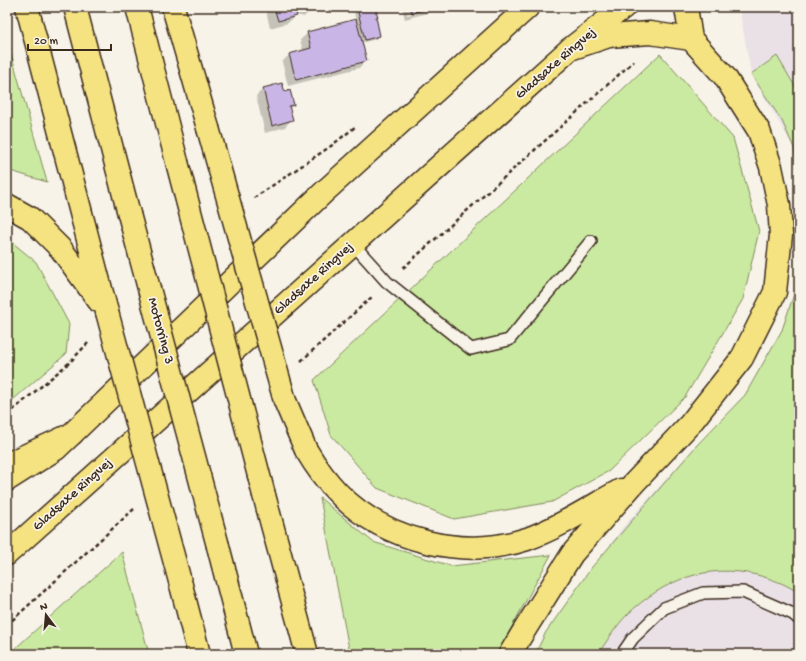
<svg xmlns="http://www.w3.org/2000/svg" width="806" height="661" font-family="'Gochi Hand',sans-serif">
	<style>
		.built { fill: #eae1e7 }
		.green { fill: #cae9a1; stroke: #828a60 }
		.shadow { fill: #0003 }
		.building { fill: #cab6e6; stroke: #3b2a1e }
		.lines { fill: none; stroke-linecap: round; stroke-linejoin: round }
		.lane-casing { stroke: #3b2a1e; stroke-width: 14 }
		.primary-casing { stroke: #3b2a1e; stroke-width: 25 }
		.highway-casing { stroke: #3b2a1e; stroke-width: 25 }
		.path { stroke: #3b2a1e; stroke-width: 2.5; stroke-dasharray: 4 3; stroke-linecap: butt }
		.lane { stroke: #f7f3e8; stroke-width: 11 }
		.primary { stroke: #f5e382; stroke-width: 22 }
		.highway { stroke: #f5e382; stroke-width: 22 }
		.highway-bridge-casing { stroke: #3b2a1e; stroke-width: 25; stroke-linecap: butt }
		.highway-bridge { stroke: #f5e382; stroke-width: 22 }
		.labels { text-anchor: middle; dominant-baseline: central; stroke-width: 3.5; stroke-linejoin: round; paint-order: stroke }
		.street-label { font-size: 14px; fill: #3b2a1e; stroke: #f7f3e8 }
	</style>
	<rect width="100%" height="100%" fill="#f7f3e8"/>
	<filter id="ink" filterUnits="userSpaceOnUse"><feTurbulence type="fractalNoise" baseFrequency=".025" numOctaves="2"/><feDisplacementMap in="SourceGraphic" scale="8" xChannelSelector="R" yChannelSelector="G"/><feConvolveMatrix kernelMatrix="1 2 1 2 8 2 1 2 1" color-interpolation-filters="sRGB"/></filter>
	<g filter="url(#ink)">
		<!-- built -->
		<path class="built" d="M 739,7 L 799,7 L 799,205 L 794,148 L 751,74 Z
			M 799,279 L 799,654 L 535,654 L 546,632 L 623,527 L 697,445 L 745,395 L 782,330 Z"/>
		<!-- green -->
		<path class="green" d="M 7,39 L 47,182 L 7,170 Z
			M 660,54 L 733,138 L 759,231 L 743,299 L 685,397 L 609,471 L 552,502 L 454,519 L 377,488 L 331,435 L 314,380 Z
			M 777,56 L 799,93 L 799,178 L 794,148 L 782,121 L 751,74 Z
			M 7,238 L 36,262 L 69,324 L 66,354 L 7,405 Z
			M 799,279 L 799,593 C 786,584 772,579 757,575 C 707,563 663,580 627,615 C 616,626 607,641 598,654 L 535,654 L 546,632 L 592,567 L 697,445 L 745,395 L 782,330 Z
			M 320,498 L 373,542 L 451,566 L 551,555 L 497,654 L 350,654 Z
			M 122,552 L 149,654 L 9,654 Z"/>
		<!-- shadow -->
		<path class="shadow" d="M 265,7 L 293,7 L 296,15 L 297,7 L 308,7 L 307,13 L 304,17 L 296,15 L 288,23 L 270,28 Z
			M 359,7 L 374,7 L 375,18 L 379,35 L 376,39 L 361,43 L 366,60 L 359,68 L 288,86 L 282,62 L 289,55 L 303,51 L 300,40 L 308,33 L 356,21 L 354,12 Z
			M 402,7 L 430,7 L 407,13 L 407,15 L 438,7 L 449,7 L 405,19 Z
			M 282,84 L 284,93 L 293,105 L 289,109 L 292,119 L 285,127 L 265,133 L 256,96 L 263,89 Z"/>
		<!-- building -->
		<path class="building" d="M 274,7 L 294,7 L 297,16 L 278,21 Z
			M 299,7 L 309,7 L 308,13 L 299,12 Z
			M 360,7 L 375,7 L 378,17 L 376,17 L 380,36 L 365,40 L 357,8 Z
			M 410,7 L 434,7 L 412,13 Z
			M 356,19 L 367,61 L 296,80 L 289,54 L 311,48 L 307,32 Z
			M 282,83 L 285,92 L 290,90 L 294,105 L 289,106 L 293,120 L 272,126 L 263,88 Z"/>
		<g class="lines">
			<defs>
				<path id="lane" d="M 353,244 L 387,282 L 471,349 L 509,340 L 591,241
					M 622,654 L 633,638 L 664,608 L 703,593 L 743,592 L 793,614 L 799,619"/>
				<path id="primary" d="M 7,480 L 56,449 L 324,192 L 528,7
					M 7,554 L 570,49 L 624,7"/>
				<path id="highway" d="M 27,7 L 107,312
					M 75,7 L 129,214
					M 137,7 L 177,162
					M 173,7 L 208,128
					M 570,49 L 609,36 L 650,33 L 691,39
					M 7,205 L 30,218 L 61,249 L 99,301
					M 306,450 C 315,465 325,480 338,493 C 385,541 463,560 527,539 C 560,527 590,507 621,490
					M 7,464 L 72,434
					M 264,495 L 307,654
					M 218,546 L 246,654
					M 181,585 L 199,654
					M 510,654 L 522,634 L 572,554 L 634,483 L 690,424 L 742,358 L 775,292 L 781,235 L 779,205 L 771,167 L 759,131 L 725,77 L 691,39 L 686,7"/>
			</defs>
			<!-- lane casing -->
			<use href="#lane" class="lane-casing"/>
			<!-- primary casing -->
			<use href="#primary" class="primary-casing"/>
			<!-- highway casing -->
			<use href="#highway" class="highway-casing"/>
			<!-- path -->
			<path class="path" d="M 254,198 L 331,146 L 355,127
				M 403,268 L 634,61
				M 301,361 L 373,296
				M 7,415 L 69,363 L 88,343
				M 7,625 L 134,509"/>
			<!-- lane -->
			<use href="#lane" class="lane"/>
			<!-- primary -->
			<use href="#primary" class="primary"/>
			<!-- highway -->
			<use href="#highway" class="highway"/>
			<defs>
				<path id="highway-bridge" d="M 208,128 L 285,401 L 306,450
					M 177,162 L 264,495
					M 129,214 L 218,546
					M 107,312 L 181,585"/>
			</defs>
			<!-- highway-bridge casing -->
			<use href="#highway-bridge" class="highway-bridge-casing"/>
			<!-- highway-bridge -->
			<use href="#highway-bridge" class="highway-bridge"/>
		</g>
	</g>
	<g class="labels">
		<!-- street labels -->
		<g class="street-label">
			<text transform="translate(556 64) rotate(-41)">Gladsaxe Ringvej</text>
			<text transform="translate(314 279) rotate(-42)">Gladsaxe Ringvej</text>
			<text transform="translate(160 331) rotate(75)">Motorring 3</text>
			<text transform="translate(73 495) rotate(-42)">Gladsaxe Ringvej</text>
		</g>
	</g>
	<!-- margin -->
	<rect width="806" height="661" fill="none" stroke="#f7f3e8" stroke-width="24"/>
	<rect x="12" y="12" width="782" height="637" fill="none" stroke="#3b2a1e" stroke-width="1.5" filter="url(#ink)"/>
	<!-- north arrow -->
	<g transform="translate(46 615) rotate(344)" stroke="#f7f3e8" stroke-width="3" paint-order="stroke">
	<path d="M0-3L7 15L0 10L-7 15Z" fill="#3b2a1e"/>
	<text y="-6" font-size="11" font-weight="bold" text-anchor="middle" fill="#3b2a1e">N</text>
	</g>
	<!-- scale -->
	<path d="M28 44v6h83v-6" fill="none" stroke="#3b2a1e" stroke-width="2"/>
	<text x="34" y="44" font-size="12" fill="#3b2a1e" stroke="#f7f3e8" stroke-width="3" paint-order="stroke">20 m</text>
</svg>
